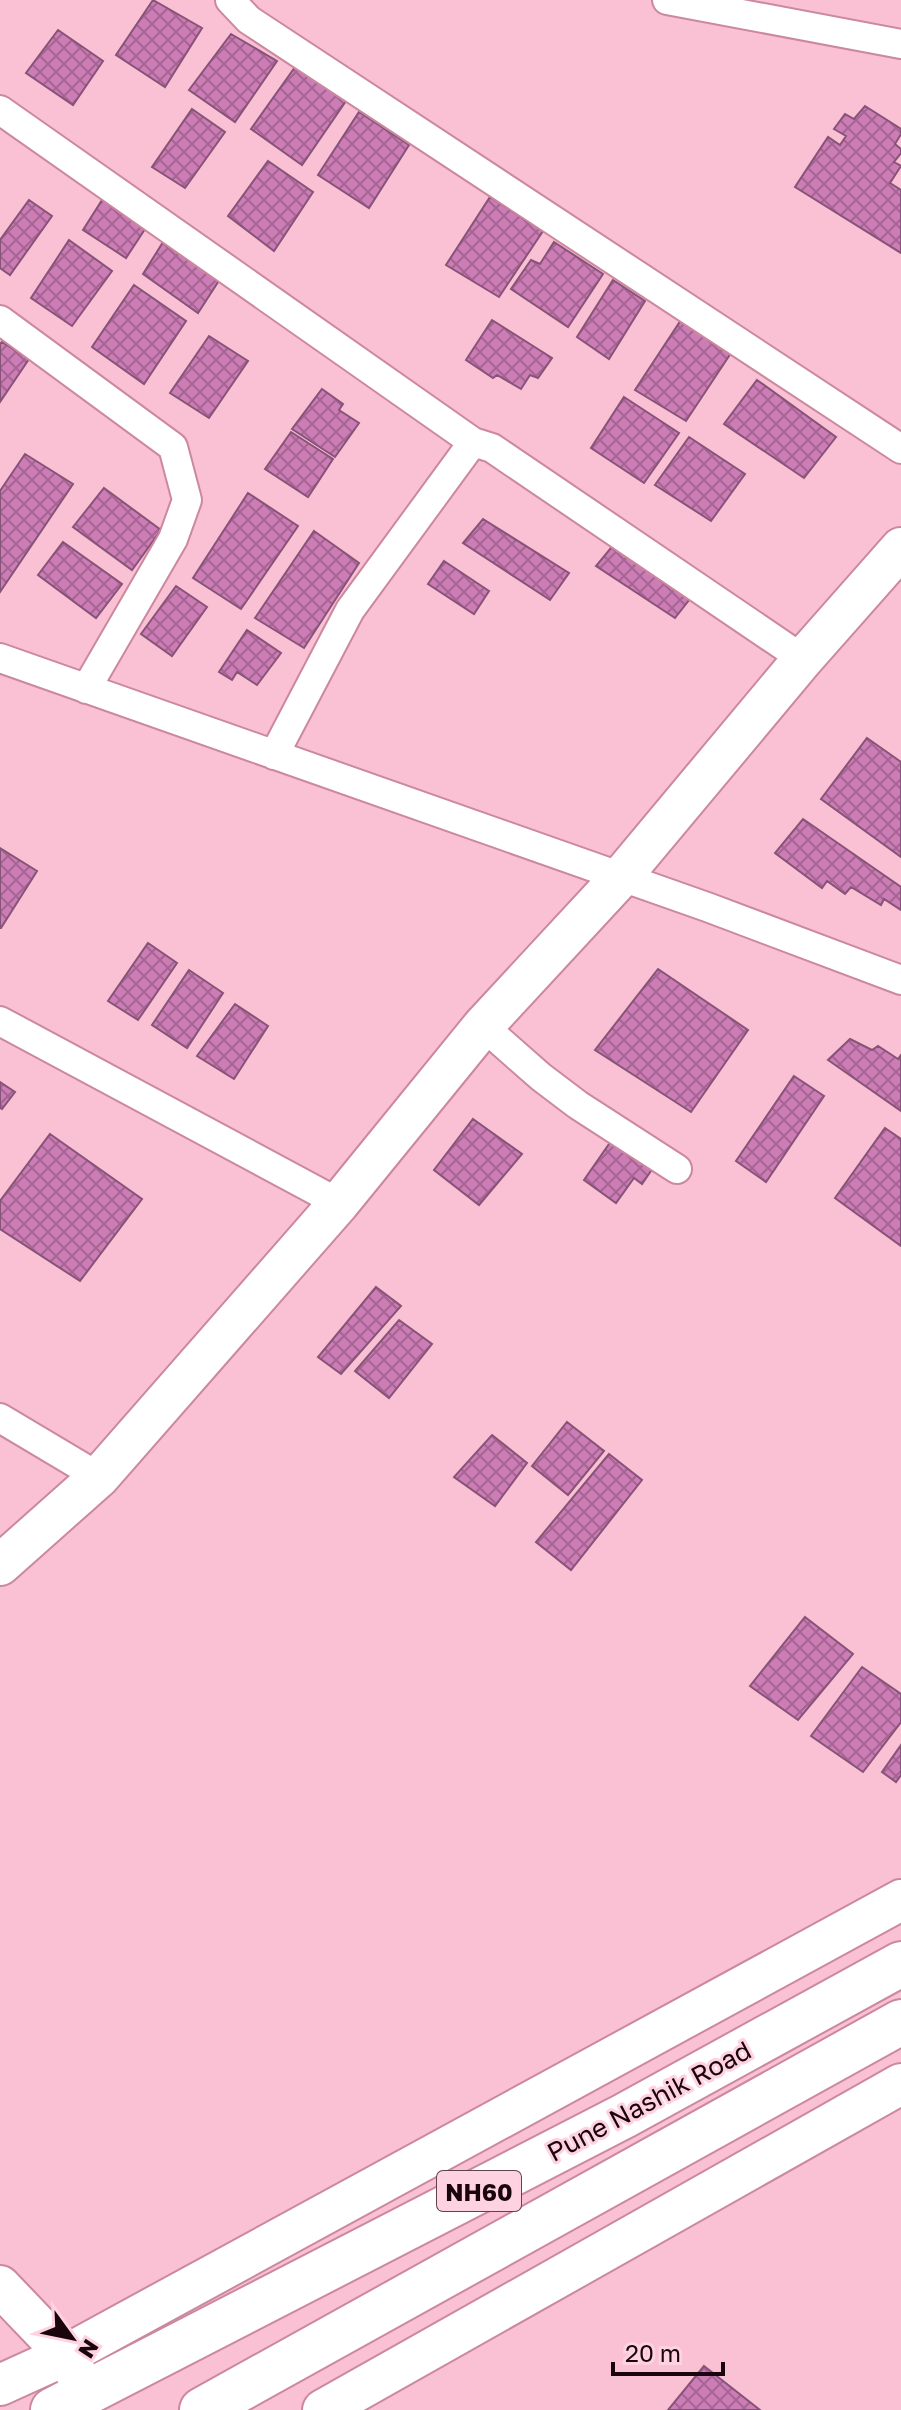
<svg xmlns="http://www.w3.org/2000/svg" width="901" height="2410" font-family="'Golos Text',sans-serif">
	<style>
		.building { fill: url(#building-cross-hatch); stroke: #875378; stroke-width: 2 }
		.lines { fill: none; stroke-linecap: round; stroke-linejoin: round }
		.street-casing { stroke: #cb889f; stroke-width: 32 }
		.secondary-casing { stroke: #cb889f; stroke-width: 44 }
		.highway-casing { stroke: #cb889f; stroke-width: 48 }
		.street { stroke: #fff; stroke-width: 28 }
		.secondary { stroke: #fff; stroke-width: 40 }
		.highway { stroke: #fff; stroke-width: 44 }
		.labels { text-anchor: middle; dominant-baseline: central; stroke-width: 6; stroke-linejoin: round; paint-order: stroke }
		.shield { fill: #fed2e0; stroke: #5f424c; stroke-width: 2 }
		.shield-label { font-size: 24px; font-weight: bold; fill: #1b050d }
		.street-label { font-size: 26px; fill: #1b050d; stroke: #fed2e0 }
	</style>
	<defs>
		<pattern id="building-cross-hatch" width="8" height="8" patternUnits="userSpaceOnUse" patternTransform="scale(2)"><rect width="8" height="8" fill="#cc7db6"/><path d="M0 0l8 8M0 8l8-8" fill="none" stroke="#a56492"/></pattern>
	</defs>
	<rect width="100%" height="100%" fill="#fac0d3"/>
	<!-- building -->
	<path class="building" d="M 153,0 L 202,28 L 165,87 L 116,55 Z
		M 58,30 L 103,61 L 73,105 L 26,73 Z
		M 231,34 L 277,61 L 235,122 L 189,90 Z
		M 295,67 L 348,98 L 302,165 L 251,129 Z
		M 865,106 L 901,129 L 901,134 L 895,144 L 901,149 L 901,153 L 894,162 L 901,166 L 890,183 L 901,190 L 901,253 L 795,187 L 828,137 L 840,145 L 846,136 L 834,129 L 845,114 L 854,119 Z
		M 192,109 L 225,132 L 185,188 L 152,167 Z
		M 359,112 L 409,145 L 369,208 L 318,175 Z
		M 268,161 L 313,192 L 274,251 L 228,216 Z
		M 104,197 L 147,226 L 126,258 L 83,230 Z
		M 490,197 L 543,231 L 499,297 L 446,265 Z
		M 29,200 L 52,216 L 10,275 L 0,268 L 0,240 Z
		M 165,239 L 220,279 L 198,313 L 143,274 Z
		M 69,240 L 112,271 L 72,326 L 31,298 Z
		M 554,242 L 603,274 L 568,327 L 511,289 L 531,260 L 540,264 Z
		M 613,280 L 645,301 L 609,359 L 577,337 Z
		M 134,285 L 186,321 L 144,384 L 92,347 Z
		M 492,320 L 552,358 L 538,378 L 530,375 L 521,389 L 497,375 L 493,378 L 466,360 Z
		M 681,320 L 731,353 L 686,421 L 635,390 Z
		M 209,336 L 248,361 L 209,418 L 170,393 Z
		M 2,342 L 29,359 L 0,402 L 0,344 Z
		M 757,380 L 836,437 L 804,478 L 724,424 Z
		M 322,389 L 343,404 L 339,410 L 359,423 L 335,457 L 292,429 Z
		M 624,397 L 679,433 L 644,483 L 591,448 Z
		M 291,432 L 333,459 L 308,497 L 265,469 Z
		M 689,437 L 745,474 L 711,521 L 655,485 Z
		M 25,454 L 73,484 L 0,592 L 0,491 Z
		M 104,488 L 161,530 L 132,570 L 73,527 Z
		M 248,493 L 298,526 L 241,609 L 193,578 Z
		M 483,519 L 569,573 L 550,600 L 463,543 Z
		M 314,531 L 359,563 L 304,648 L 255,618 Z
		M 63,542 L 122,584 L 96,618 L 38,575 Z
		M 615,543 L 693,595 L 675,618 L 596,566 Z
		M 444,561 L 489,591 L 474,614 L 428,584 Z
		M 176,586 L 207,607 L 172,656 L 141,634 Z
		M 247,630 L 281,653 L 257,685 L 237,672 L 232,680 L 219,672 Z
		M 867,738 L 901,762 L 901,857 L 821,799 Z
		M 803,819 L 901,887 L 901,910 L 884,899 L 881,905 L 851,887 L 845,894 L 827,881 L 822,888 L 775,853 Z
		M 0,848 L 37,871 L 1,928 L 0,928 Z
		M 148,943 L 177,963 L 138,1020 L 108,1001 Z
		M 658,969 L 748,1030 L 691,1112 L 595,1050 Z
		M 189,970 L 223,993 L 187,1048 L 152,1025 Z
		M 235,1004 L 268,1026 L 234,1079 L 197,1056 Z
		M 850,1039 L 872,1050 L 878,1046 L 898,1059 L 901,1055 L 901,1111 L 828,1060 Z
		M 794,1076 L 824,1096 L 766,1182 L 736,1161 Z
		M 0,1082 L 15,1092 L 2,1109 L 0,1108 Z
		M 473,1119 L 522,1154 L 479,1205 L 434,1170 Z
		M 885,1128 L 901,1139 L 901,1246 L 835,1198 Z
		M 50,1134 L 142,1199 L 80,1281 L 0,1229 L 0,1201 Z
		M 616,1134 L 657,1162 L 642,1184 L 634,1178 L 616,1203 L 584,1180 Z
		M 376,1287 L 401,1306 L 341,1374 L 318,1357 Z
		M 399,1320 L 432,1344 L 389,1398 L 355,1371 Z
		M 567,1422 L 604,1451 L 568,1495 L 532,1466 Z
		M 492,1435 L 527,1463 L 495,1506 L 454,1477 Z
		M 609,1454 L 642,1480 L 571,1570 L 536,1542 Z
		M 805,1617 L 853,1654 L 798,1720 L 750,1686 Z
		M 862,1667 L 901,1694 L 901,1722 L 863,1772 L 811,1736 Z
		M 901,1745 L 901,1775 L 896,1782 L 882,1772 Z
		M 704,2366 L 760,2410 L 668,2410 Z"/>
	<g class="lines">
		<defs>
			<path id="street" d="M 230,0 L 249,20 L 901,449
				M 667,0 L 901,44
				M 0,110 L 473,442 L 492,448 L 803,659
				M 0,320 L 173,447 L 187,500 L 173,539 L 86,689
				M 0,658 L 707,907 L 901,980
				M 274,755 L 350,610 L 473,442
				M 0,1021 L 339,1203
				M 483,1026 L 541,1077 L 578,1105 L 677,1169
				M 0,1418 L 99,1477"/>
			<path id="secondary" d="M 0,1565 L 99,1477 L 339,1203 L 483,1026 L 621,877 L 803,659 L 901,548
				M 0,2286 L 66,2355 L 78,2377
				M 0,2385 L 66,2355 L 901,1900
				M 323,2410 L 901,2084"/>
			<path id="highway" d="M 53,2410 L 624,2116 L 901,1964
				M 202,2410 L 901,2022"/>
		</defs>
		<!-- street casing -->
		<use href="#street" class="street-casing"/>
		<!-- secondary casing -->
		<use href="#secondary" class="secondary-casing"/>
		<!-- highway casing -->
		<use href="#highway" class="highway-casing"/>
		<!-- street -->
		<use href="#street" class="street"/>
		<!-- secondary -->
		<use href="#secondary" class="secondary"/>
		<!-- highway -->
		<use href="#highway" class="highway"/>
	</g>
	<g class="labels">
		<!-- shield labels -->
		<rect class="shield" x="437" y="2171" width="84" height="40" rx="6"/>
		<g class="shield-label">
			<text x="479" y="2191">NH60</text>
		</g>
		<!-- street labels -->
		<g class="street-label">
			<text transform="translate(649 2101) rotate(-28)">Pune Nashik Road</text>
		</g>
	</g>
	<!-- north arrow -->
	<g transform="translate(72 2338) rotate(123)" stroke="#fed2e0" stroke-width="6" paint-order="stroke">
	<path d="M0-6L14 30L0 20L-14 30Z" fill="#1b050d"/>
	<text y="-12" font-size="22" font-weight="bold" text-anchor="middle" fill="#1b050d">N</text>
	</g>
	<!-- scale -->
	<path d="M613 2362v12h110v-12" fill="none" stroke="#1b050d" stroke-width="4"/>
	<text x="625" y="2362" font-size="24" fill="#1b050d" stroke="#fed2e0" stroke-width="6" paint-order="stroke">20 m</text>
</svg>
